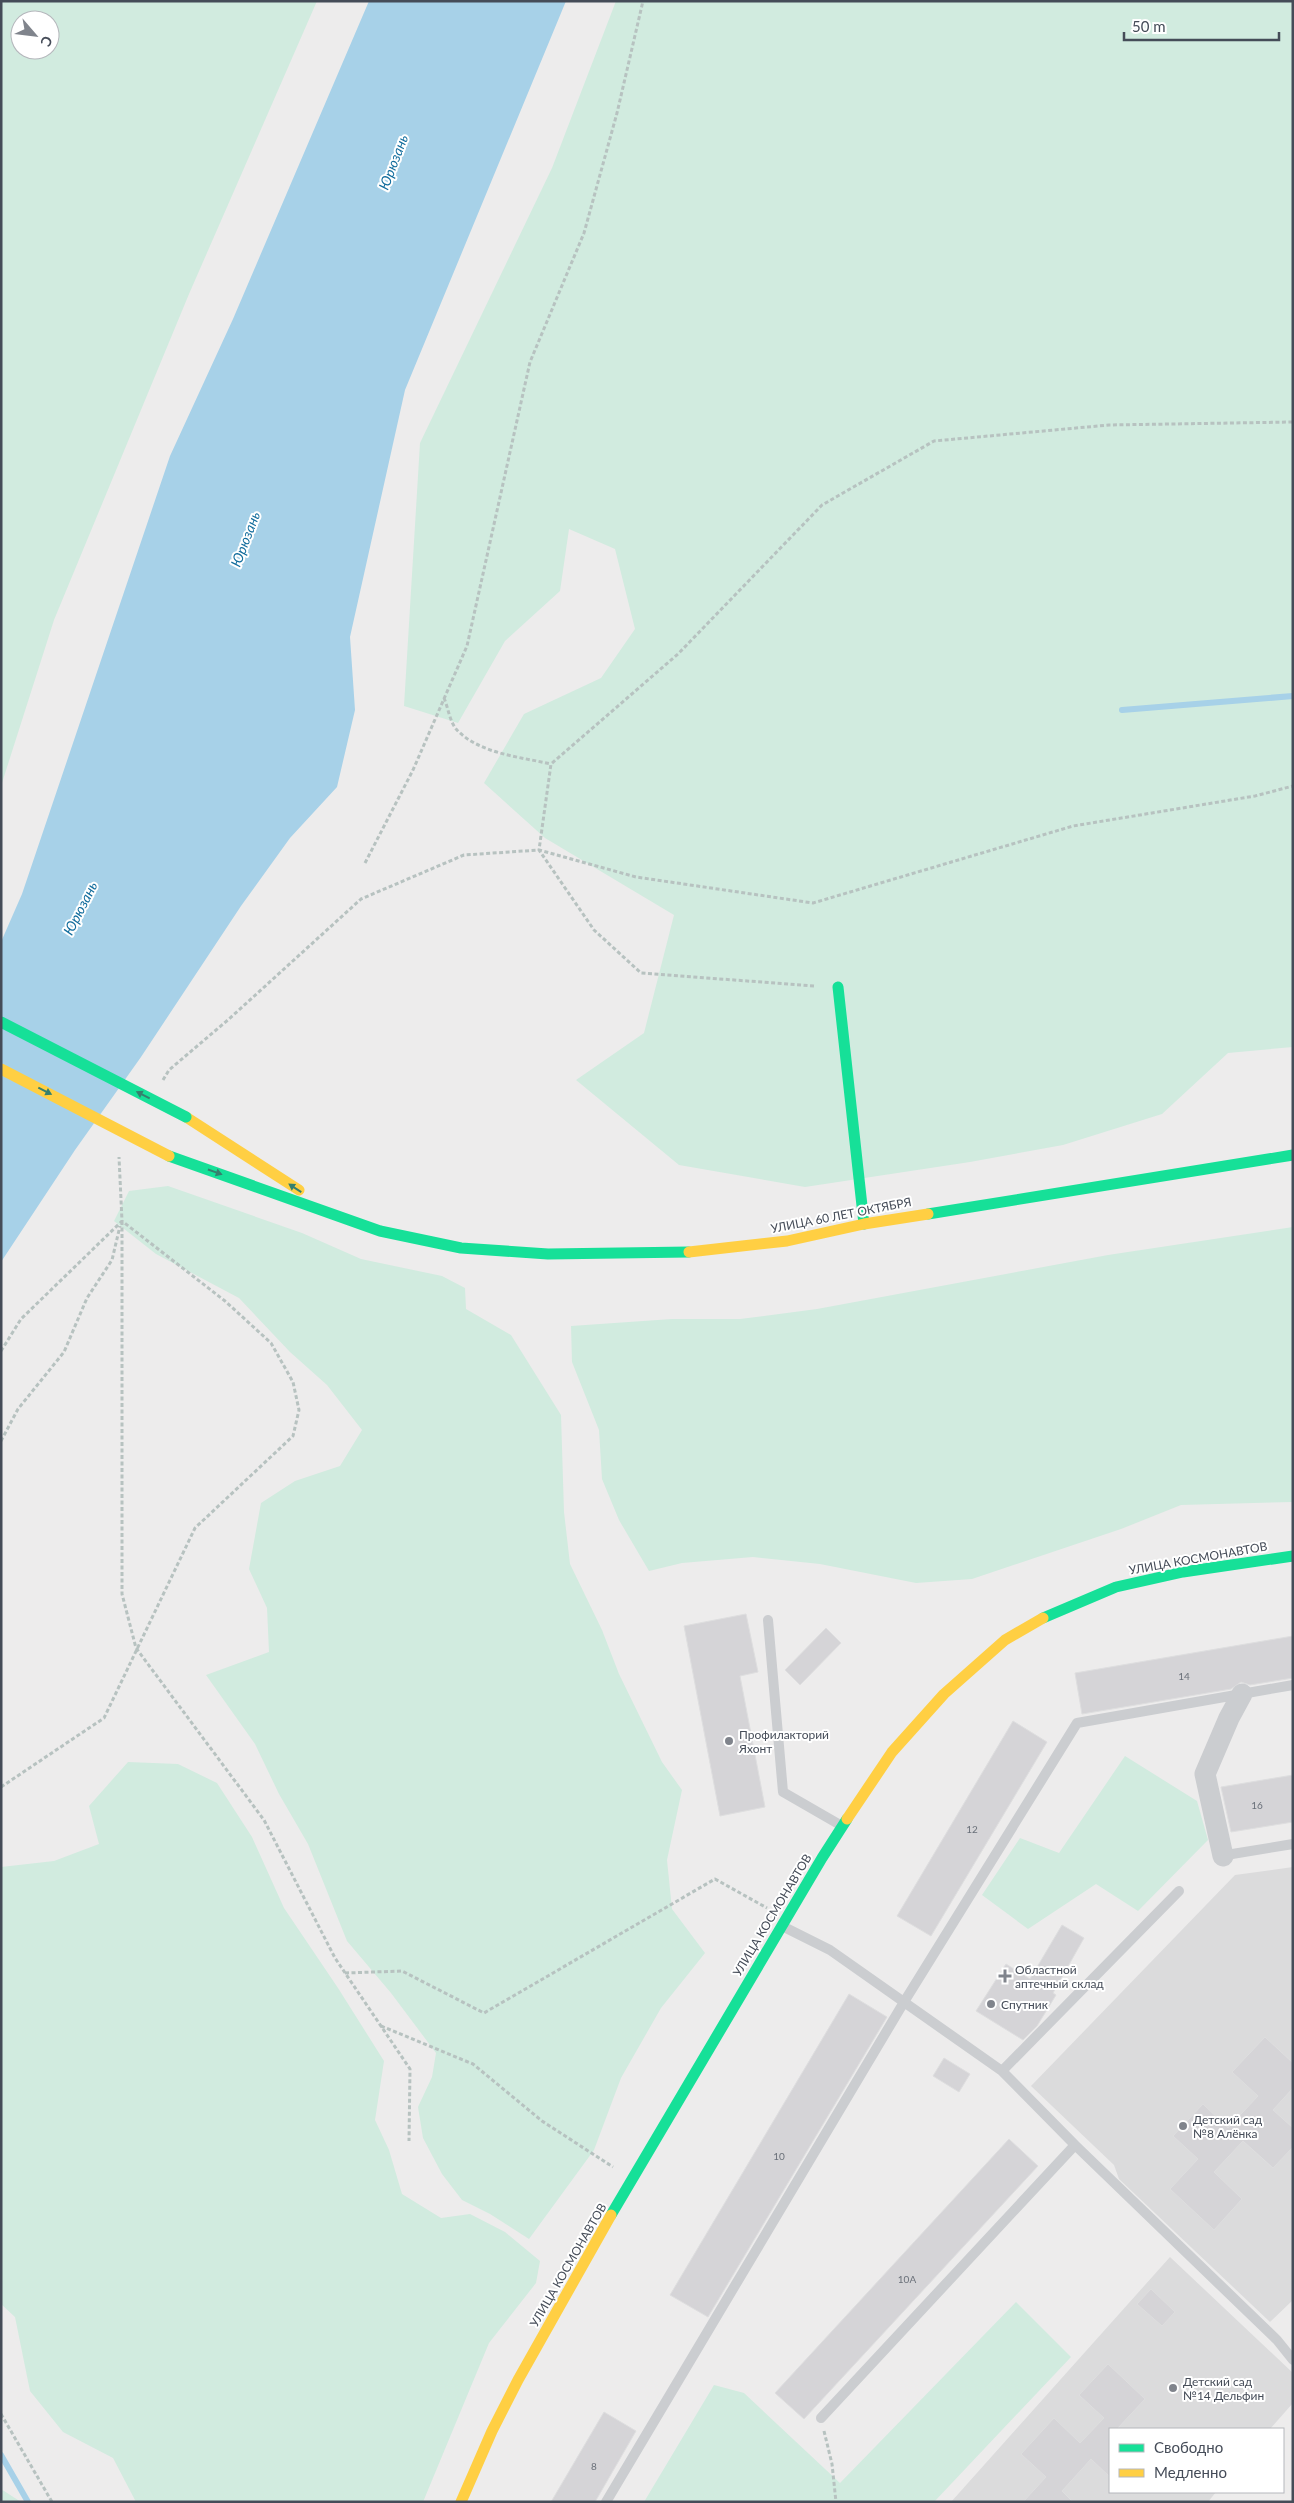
<svg xmlns="http://www.w3.org/2000/svg" width="1294" height="2503" font-family="Lato,sans-serif">
	<style>
		.education { fill: #dbdbdc }
		.green { fill: #d1ebdf; fill-rule: evenodd }
		.water { fill: #a7d1e8 }
		.lines { fill: none; stroke-linecap: round; stroke-linejoin: round }
		.stream { stroke: #a7d1e8; stroke-width: 6 }
		.building { fill: #d5d4d7; stroke: #dededf }
		.path { stroke: #b7c2c0; stroke-width: 3; stroke-dasharray: 4 2.5; stroke-linecap: butt }
		.lane { stroke: #cbcdd0; stroke-width: 10 }
		.street { stroke: #cbcdd0; stroke-width: 21 }
		.fast { stroke: #16e098; stroke-width: 11 }
		.slow { stroke: #ffcf43; stroke-width: 11 }
		.fast-bridge { stroke: #16e098; stroke-width: 11 }
		.slow-bridge { stroke: #ffcf43; stroke-width: 11 }
		.oneway { fill: #35806e }
		.poi-dot { fill: #80848c; stroke: #fff; stroke-width: 2 }
		.labels { text-anchor: middle; dominant-baseline: central; stroke-width: 4; stroke-linejoin: round; paint-order: stroke }
		.number-label { font-size: 10px; fill: #6a7079 }
		.street-label { font-size: 12px; fill: #454c58; stroke: #fff }
		.poi-label { font-size: 12px; fill: #454c58; stroke: #fff; text-anchor: start }
		.water-label { font-size: 14px; font-style: italic; fill: #126d9d; stroke: #fff }
	</style>
	<rect width="100%" height="100%" fill="#edecec"/>
	<!-- education -->
	<path class="education" d="M 1293,1867 L 1293,2300 L 1270,2322 L 1119,2179 L 1114,2165 L 1031,2086 L 1235,1875 Z
		M 1170,2257 L 1293,2373 L 1293,2403 L 1270,2429 L 1110,2429 L 1110,2492 L 1216,2492 L 1208,2502 L 951,2502 Z"/>
	<!-- green -->
	<path class="green" d="M 1,1 L 317,1 L 189,294 L 54,620 L 1,786 ZM 20,20 L 50,20 L 50,50 L 20,50 Z
		M 616,1 L 1293,1 L 1293,1047 L 1228,1053 L 1162,1114 L 1063,1145 L 970,1162 L 805,1187 L 679,1165 L 576,1080 L 644,1033 L 674,915 L 545,838 L 484,783 L 524,714 L 601,678 L 635,629 L 615,549 L 569,529 L 560,591 L 505,641 L 458,723 L 404,706 L 420,443 L 552,168 Z
		M 168,1186 L 302,1233 L 361,1259 L 442,1276 L 465,1288 L 466,1309 L 511,1335 L 561,1415 L 564,1512 L 570,1564 L 602,1630 L 619,1674 L 662,1762 L 682,1790 L 667,1860 L 672,1909 L 705,1953 L 661,2008 L 621,2078 L 594,2150 L 529,2239 L 490,2214 L 462,2200 L 442,2174 L 423,2138 L 418,2107 L 432,2077 L 436,2053 L 391,1993 L 347,1941 L 308,1844 L 279,1794 L 255,1744 L 206,1675 L 269,1652 L 267,1608 L 249,1569 L 261,1503 L 295,1481 L 340,1466 L 362,1430 L 327,1385 L 290,1352 L 239,1298 L 156,1254 L 114,1221 L 129,1191 Z
		M 1293,1227 L 1293,1502 L 1181,1505 L 1121,1529 L 972,1579 L 916,1583 L 820,1564 L 753,1557 L 682,1563 L 649,1571 L 619,1520 L 602,1479 L 599,1430 L 572,1362 L 571,1326 L 672,1319 L 740,1319 L 817,1309 L 1108,1255 Z
		M 1125,1756 L 1197,1801 L 1208,1840 L 1138,1911 L 1096,1884 L 1028,1929 L 982,1895 L 1020,1838 L 1059,1853 Z
		M 128,1762 L 178,1764 L 217,1783 L 252,1837 L 284,1908 L 338,1988 L 384,2061 L 375,2120 L 389,2150 L 402,2194 L 441,2218 L 470,2214 L 505,2232 L 540,2261 L 536,2283 L 489,2343 L 423,2502 L 136,2502 L 113,2458 L 63,2432 L 30,2391 L 15,2317 L 1,2304 L 1,1867 L 54,1861 L 99,1844 L 89,1806 Z
		M 1016,2302 L 1071,2357 L 934,2502 L 644,2502 L 714,2385 L 744,2393 L 840,2483 Z
		M 1,2489 L 21,2502 L 1,2502 Z"/>
	<!-- water -->
	<path class="water" d="M 369,1 L 566,1 L 405,390 L 350,637 L 355,710 L 337,787 L 290,838 L 241,906 L 141,1057 L 75,1150 L 1,1262 L 1,942 L 22,894 L 170,456 L 233,319 Z"/>
	<g class="lines">
		<!-- stream -->
		<path class="stream" d="M 1122,710 L 1293,696
			M 1,2455 L 28,2502"/>
	</g>
	<!-- building -->
	<path class="building" d="M 746,1614 L 758,1672 L 740,1676 L 765,1807 L 720,1816 L 684,1626 Z
		M 826,1628 L 841,1643 L 800,1685 L 785,1670 Z
		M 1293,1636 L 1293,1678 L 1250,1685 L 1241,1682 L 1231,1689 L 1082,1714 L 1075,1673 Z
		M 1013,1721 L 1047,1742 L 931,1936 L 897,1916 Z
		M 1293,1775 L 1293,1822 L 1231,1832 L 1221,1787 Z
		M 1062,1925 L 1084,1938 L 1053,1993 L 1056,1995 L 1037,2026 L 1023,2040 L 976,2011 L 1006,1964 L 1030,1979 Z
		M 849,1994 L 887,2017 L 708,2317 L 670,2295 Z
		M 1265,2037 L 1293,2063 L 1293,2088 L 1273,2110 L 1293,2128 L 1293,2147 L 1273,2168 L 1243,2141 L 1214,2172 L 1242,2199 L 1214,2230 L 1170,2189 L 1198,2159 L 1173,2136 L 1203,2104 L 1228,2128 L 1258,2096 L 1232,2072 Z
		M 944,2058 L 970,2074 L 959,2092 L 933,2076 Z
		M 1009,2139 L 1038,2166 L 804,2419 L 775,2393 Z
		M 1151,2289 L 1175,2312 L 1162,2326 L 1137,2304 Z
		M 1108,2364 L 1145,2399 L 1117,2429 L 1110,2429 L 1110,2477 L 1091,2459 L 1062,2491 L 1073,2502 L 1023,2502 L 1046,2477 L 1021,2454 L 1054,2418 L 1080,2443 L 1104,2418 L 1079,2395 Z
		M 604,2412 L 636,2431 L 595,2502 L 551,2502 Z"/>
	<g class="lines">
		<!-- path -->
		<path class="path" d="M 444,698 C 448,707 450,723 457,730 C 480,754 521,757 551,764
			M 365,863 L 413,770 L 467,646 L 530,362 L 584,233 L 617,113 L 643,1
			M 814,986 L 641,973 L 594,930 L 539,850 L 551,764 L 678,654 L 822,505 L 934,441 L 1109,425 L 1293,422
			M 163,1080 L 169,1070 L 229,1019 L 361,899 L 464,855 L 539,850 L 636,877 L 813,903 L 1073,826 L 1255,796 L 1293,786
			M 122,1221 L 122,1594 L 136,1648 L 264,1820 L 335,1958 L 410,2069 L 409,2141
			M 1,1351 L 21,1319 L 122,1221 L 119,1157
			M 1,1441 L 18,1409 L 64,1352 L 87,1298 L 112,1260 L 120,1226
			M 1,1787 L 104,1718 L 195,1528 L 293,1436 L 299,1410 L 293,1382 L 271,1343 L 225,1301 L 122,1221
			M 345,1973 L 402,1971 L 484,2013 L 715,1879 L 767,1908
			M 381,2026 L 473,2064 L 542,2121 L 613,2167
			M 1,2414 L 52,2502
			M 824,2431 L 832,2464 L 836,2502"/>
		<!-- lane -->
		<path class="lane" d="M 768,1620 L 783,1792 L 842,1826
			M 1220,1856 L 1293,1844
			M 782,1926 L 830,1950 L 1002,2071 L 1075,2145 L 821,2418
			M 1002,2071 L 1179,1891
			M 1075,2145 L 1277,2340 L 1293,2360
			M 606,2502 L 904,2002 L 1077,1723 L 1293,1685"/>
		<!-- street -->
		<path class="street" d="M 1223,1856 L 1205,1774 L 1229,1718 L 1242,1694"/>
		<!-- fast -->
		<path class="fast" d="M 838,987 L 864,1224
			M 169,1156 L 380,1231 L 461,1248 L 548,1254 L 689,1252
			M 928,1214 L 1293,1155
			M 1043,1618 L 1116,1587 L 1183,1572 L 1293,1556
			M 611,2215 L 822,1858 L 847,1819"/>
		<!-- slow -->
		<path class="slow" d="M 186,1117 L 299,1190
			M 689,1252 L 787,1241 L 864,1224 L 928,1214
			M 847,1819 L 892,1752 L 944,1694 L 1005,1640 L 1043,1618
			M 461,2502 L 492,2431 L 518,2380 L 611,2215"/>
		<!-- fast-bridge -->
		<path class="fast-bridge" d="M 1,1022 L 186,1117"/>
		<!-- slow-bridge -->
		<path class="slow-bridge" d="M 1,1069 L 169,1156"/>
	</g>
	<!-- one-way arrows -->
	<defs><path id="oneway-solid" d="M-6-.8H1V-3.2L6.5 0L1 3.2V.8H-6Z" transform="scale(1.25)"/></defs>
	<g class="oneway">
		<use href="#oneway-solid" transform="translate(45 1091) rotate(27)"/>
		<use href="#oneway-solid" transform="translate(143 1095) rotate(-153)"/>
		<use href="#oneway-solid" transform="translate(215 1172) rotate(19)"/>
		<use href="#oneway-solid" transform="translate(295 1188) rotate(-147)"/>
	</g>
	<!-- markers -->
	<g class="poi-dot">
		<circle cx="729" cy="1741" r="5"/>
		<path d="M1002.5 1968.5h5v5h5v5h-5v5h-5v-5h-5v-5h5z"/>
		<circle cx="991" cy="2004" r="5"/>
		<circle cx="1183" cy="2126" r="5"/>
		<circle cx="1173" cy="2388" r="5"/>
	</g>
	<g class="labels">
		<!-- number labels -->
		<g class="number-label">
			<text x="1184" y="1676">14</text>
			<text x="1257" y="1805">16</text>
			<text x="972" y="1829">12</text>
			<text x="779" y="2156">10</text>
			<text x="907" y="2279">10А</text>
			<text x="594" y="2466">8</text>
		</g>
		<!-- street labels -->
		<g class="street-label">
			<text transform="translate(841 1215) rotate(-11)">УЛИЦА 60 ЛЕТ ОКТЯБРЯ</text>
			<text transform="translate(1198 1558) rotate(-10)">УЛИЦА КОСМОНАВТОВ</text>
			<text transform="translate(772 1915) rotate(-59)">УЛИЦА КОСМОНАВТОВ</text>
			<text transform="translate(568 2265) rotate(-60)">УЛИЦА КОСМОНАВТОВ</text>
		</g>
		<!-- poi labels -->
		<g class="poi-label">
			<text x="739" y="1734">Профилакторий<tspan x="739" dy="14">Яхонт</tspan></text>
			<text x="1015" y="1969">Областной<tspan x="1015" dy="14">аптечный склад</tspan></text>
			<text x="1001" y="2004">Спутник</text>
			<text x="1193" y="2119">Детский сад<tspan x="1193" dy="14">№8 Алёнка</tspan></text>
			<text x="1183" y="2381">Детский сад<tspan x="1183" dy="14">№14 Дельфин</tspan></text>
		</g>
		<!-- water labels -->
		<g class="water-label">
			<text transform="translate(393 162) rotate(-69)">Юрюзань</text>
			<text transform="translate(245 539) rotate(-69)">Юрюзань</text>
			<text transform="translate(80 908) rotate(-63)">Юрюзань</text>
		</g>
	</g>
	<!-- border -->
	<rect width="1294" height="2503" fill="none" stroke="#454c58" stroke-width="5"/>
	<!-- legend -->
	<rect x="1109" y="2428" width="175" height="65" fill="#ffffff" stroke="#b5b7bc"/>
	<rect x="1119" y="2444" width="25" height="8" fill="#16e098" stroke="#b5b7bc"/>
	<text x="1154" y="2453" font-size="15" fill="#454c58">Свободно</text>
	<rect x="1119" y="2469" width="25" height="8" fill="#ffcf43" stroke="#b5b7bc"/>
	<text x="1154" y="2478" font-size="15" fill="#454c58">Медленно</text>
	<!-- north arrow -->
	<g transform="translate(35 35) rotate(118)"><circle r="24" fill="#ffffff" stroke="#b5b7bc"/>
	<path d="M0-4L9 19L0 12L-9 19Z" fill="#80848c"/>
	<text y="-8" font-size="14" font-weight="bold" text-anchor="middle" fill="#454c58">С</text>
	</g>
	<!-- scale -->
	<path d="M1124 32v8h155v-8" fill="none" stroke="#454c58" stroke-width="2.5"/>
	<text x="1132" y="32" font-size="15" fill="#454c58" stroke="#ffffff" stroke-width="4" paint-order="stroke">50 m</text>
</svg>
